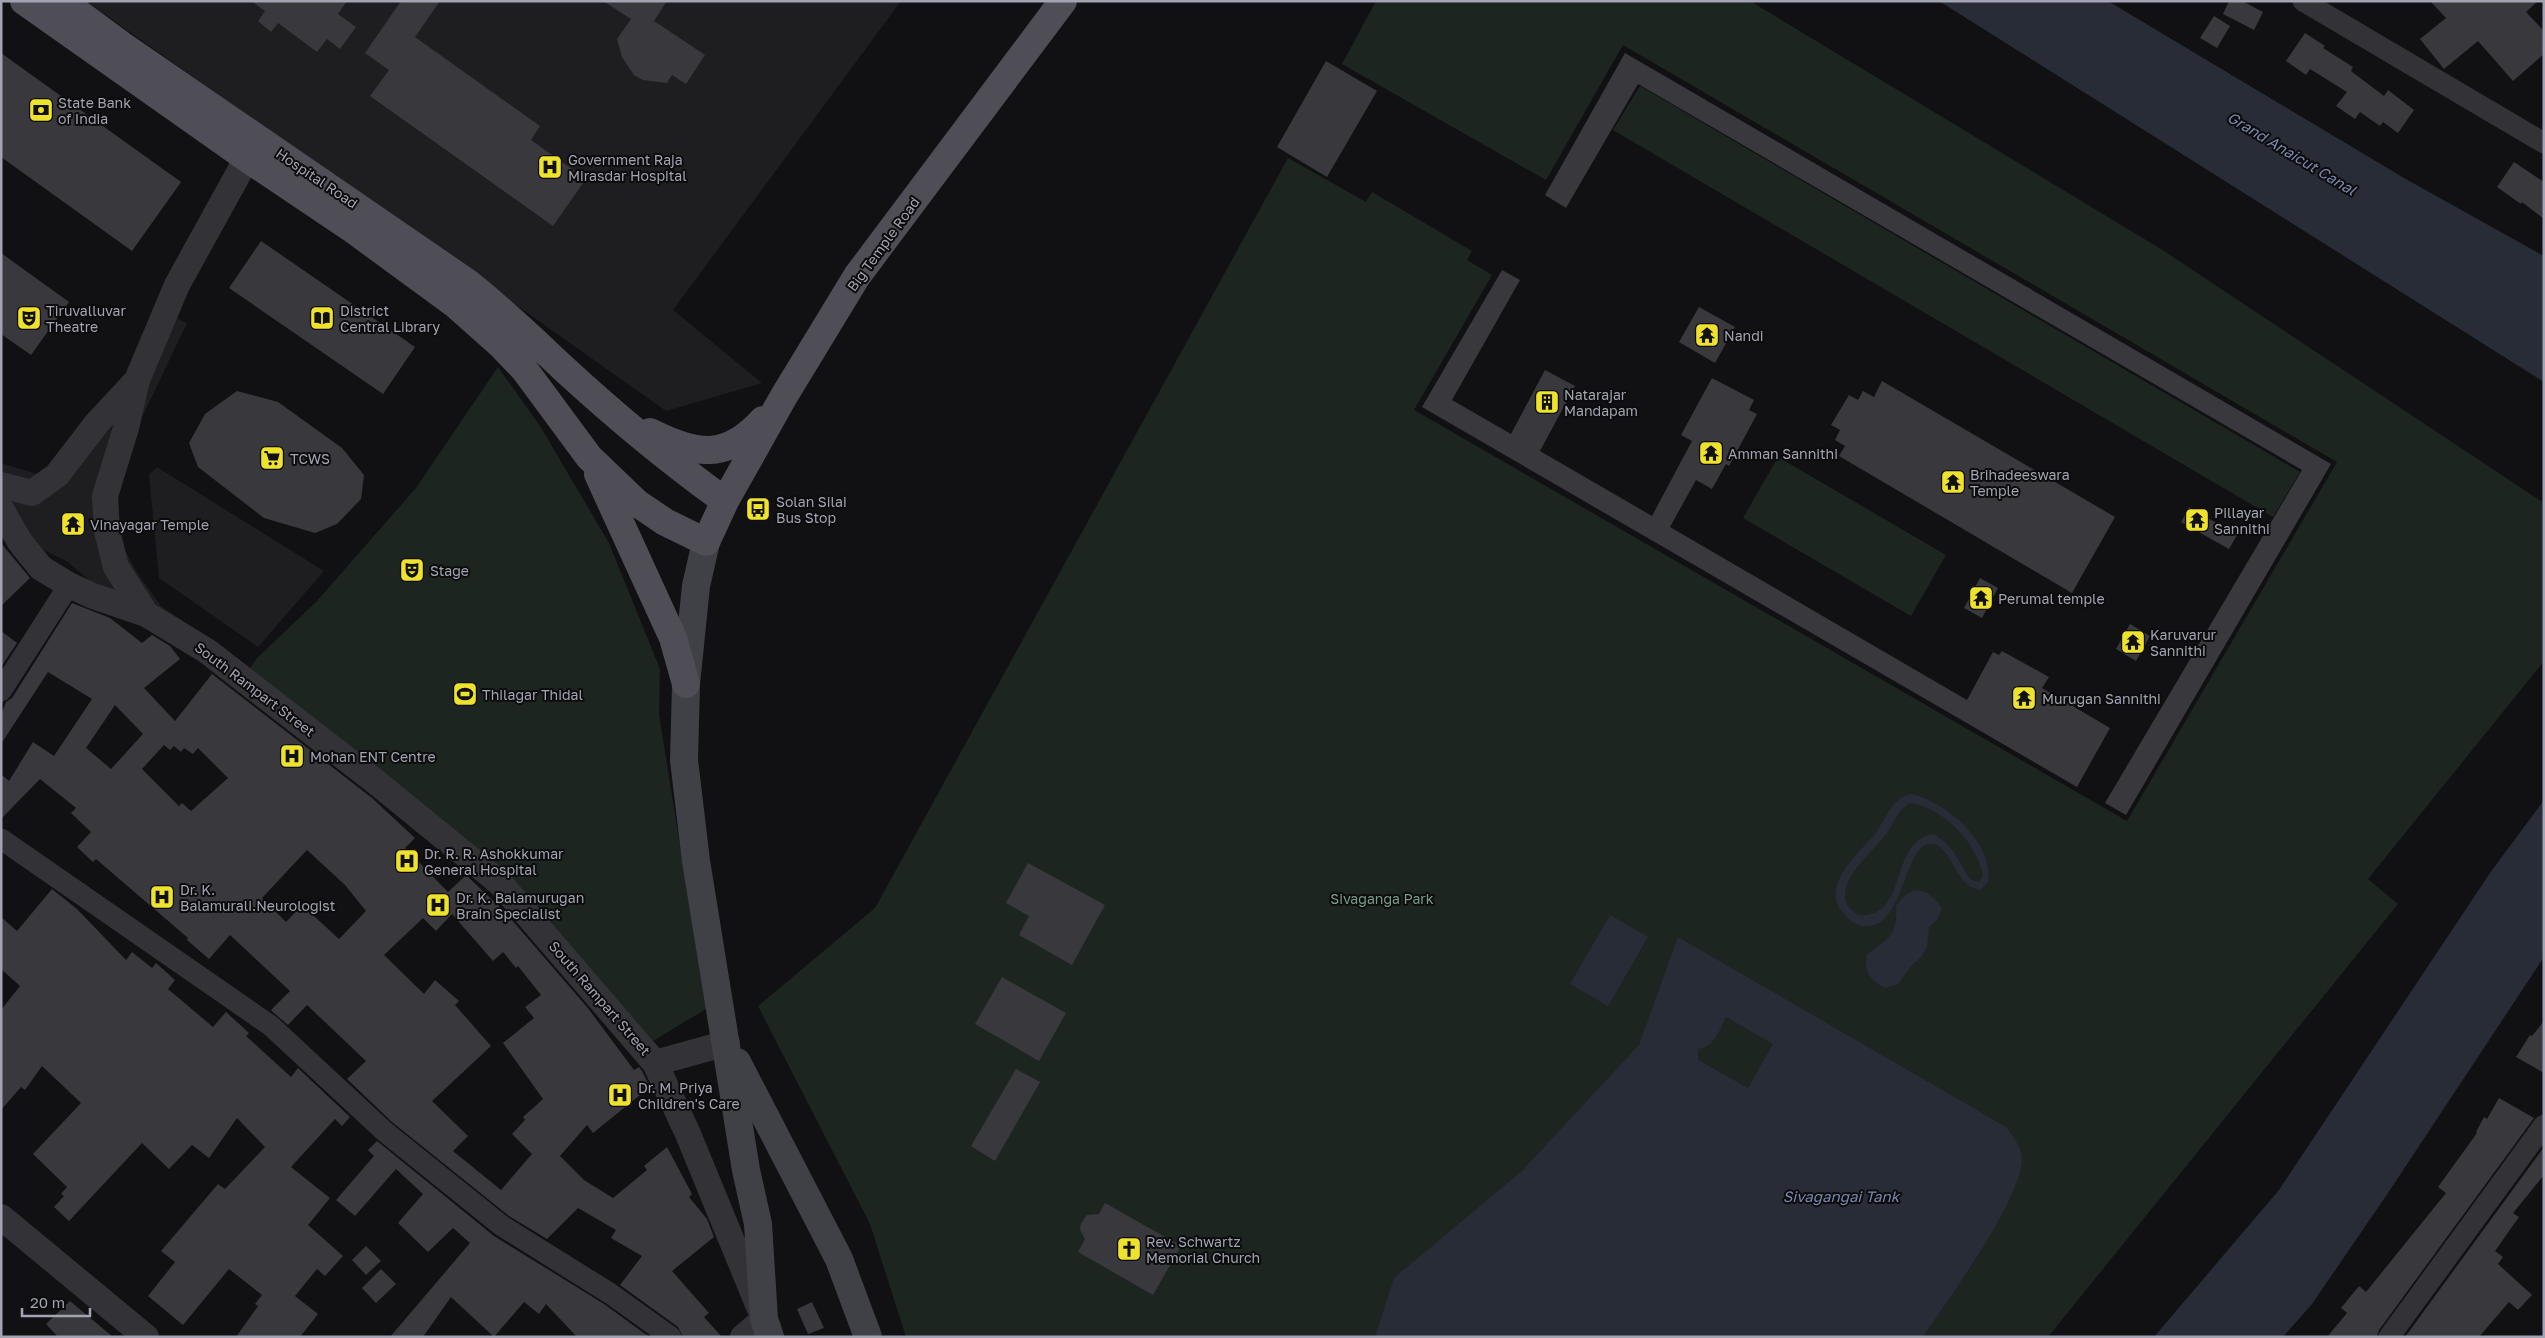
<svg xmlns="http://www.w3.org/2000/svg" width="2545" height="1338" font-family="'Golos Text',sans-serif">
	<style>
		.built { fill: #1e1d20 }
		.green { fill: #1d2520 }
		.water { fill: #282c36; fill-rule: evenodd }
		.building { fill: #39383d; fill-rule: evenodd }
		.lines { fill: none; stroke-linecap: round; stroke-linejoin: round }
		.minor { stroke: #333237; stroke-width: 21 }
		.tertiary { stroke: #333237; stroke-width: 26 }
		.secondary { stroke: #404047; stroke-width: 28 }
		.primary { stroke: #4f4e56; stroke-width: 28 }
		.labels { text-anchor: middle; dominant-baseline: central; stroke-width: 4; stroke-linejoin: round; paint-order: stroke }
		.poi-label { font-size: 14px; fill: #a2a3b3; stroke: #0c0c0d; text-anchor: start }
		.street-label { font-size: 14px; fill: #a2a3b3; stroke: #0c0c0d }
		.park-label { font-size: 14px; fill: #799e85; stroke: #0c0c0d }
		.water-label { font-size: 15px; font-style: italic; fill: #7987af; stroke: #0c0c0d }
	</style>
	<rect width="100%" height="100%" fill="#111113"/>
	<!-- built -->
	<path class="built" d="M 86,1 L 901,1 L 673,310 L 762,383 L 666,411 Z
		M 161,311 L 187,323 L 136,430 L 119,490 L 113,528 L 136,571 L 161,606 L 240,660 L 236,673 L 95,585 L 68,562 L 26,541 L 1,513 L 1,463 L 37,474 L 65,466 L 95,429 Z
		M 157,467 L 324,571 L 258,647 L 159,578 L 149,475 Z"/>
	<!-- green -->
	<path class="green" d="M 1376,1 L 1750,1 L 2161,249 L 2544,503 L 2544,661 L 2368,879 L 2398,904 L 2048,1337 L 906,1337 L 870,1224 L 758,1006 L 875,908 L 1288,158 L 1366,202 L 1372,192 L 1472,251 L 1467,260 L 1492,275 L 1414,410 L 2127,821 L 2337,462 L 1623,45 L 1546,180 L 1342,64 Z
		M 1640,86 L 2300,472 L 2273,517 L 1613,130 Z
		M 498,367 L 540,426 L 609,543 L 660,669 L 659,714 L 706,1009 L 653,1041 L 569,944 L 246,674 L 257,658 L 316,602 L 416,488 Z
		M 1778,457 L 1946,555 L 1911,616 L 1743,518 Z"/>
	<!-- water -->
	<path class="water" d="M 1939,1 L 2108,1 L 2404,178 L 2544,256 L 2544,382 Z
		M 1911,794 C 1946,802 1994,842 1988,882 L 1980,890 C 1953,886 1951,841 1929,844 C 1903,848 1904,930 1864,926 C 1856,926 1851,921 1845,915 C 1818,888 1857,855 1874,835 C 1887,819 1890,799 1911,794 ZM 1910,803 C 1944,808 1976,842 1983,875 L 1979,882 L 1971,880 C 1956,859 1958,851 1934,834 C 1887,841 1910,919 1858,915 C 1855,912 1848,908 1847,904 C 1836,880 1875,850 1887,833 C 1895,821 1897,810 1910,803 Z
		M 2544,800 L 2544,957 L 2388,1193 L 2312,1304 L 2283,1337 L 2154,1337 L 2279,1190 L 2490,873 Z
		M 1914,890 C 1928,891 1934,897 1942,908 L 1937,920 L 1929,927 L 1927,947 L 1921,957 L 1910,967 L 1898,984 L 1885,988 C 1870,980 1863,972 1867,954 C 1888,940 1898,935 1896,906 L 1904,896 Z
		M 1610,915 L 1648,937 L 1608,1006 L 1570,984 Z
		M 1678,937 L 2006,1127 C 2012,1135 2021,1146 2022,1157 C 2023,1198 1948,1299 1923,1337 L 1375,1337 L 1394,1278 L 1522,1171 L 1639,1045 ZM 1726,1017 L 1773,1044 L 1748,1088 L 1698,1060 L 1698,1049 C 1714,1048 1720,1029 1726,1017 Z"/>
	<!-- building -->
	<path class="building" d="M 251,1 L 347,1 L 338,14 L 356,27 L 340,49 L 327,39 L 317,52 L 278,23 L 271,32 L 258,21 L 265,11 Z
		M 401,1 L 440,1 L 415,37 L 540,126 L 531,140 L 586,179 L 553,226 L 370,96 L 389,70 L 365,53 Z
		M 603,1 L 667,1 L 654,21 L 705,55 L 686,84 L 672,75 L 667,83 L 643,80 L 634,75 L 622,57 L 617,39 L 631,19 Z
		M 2229,1 L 2242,1 L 2263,12 L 2254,30 L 2223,14 Z
		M 2430,1 L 2538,1 L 2526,12 L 2544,31 L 2544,54 L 2513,81 L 2478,41 L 2444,69 L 2420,39 L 2446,18 Z
		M 2214,16 L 2230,26 L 2217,48 L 2200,38 Z
		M 2305,33 L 2325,46 L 2323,48 L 2353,67 L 2351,71 L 2384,96 L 2388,90 L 2414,110 L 2398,133 L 2383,122 L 2380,126 L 2360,112 L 2355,119 L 2336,106 L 2347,92 L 2310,69 L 2306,75 L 2286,61 Z
		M 1,53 L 181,182 L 132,251 L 1,157 Z
		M 1625,53 L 2331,464 L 2126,815 L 2105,803 L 2302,470 L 1638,84 L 1566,208 L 1545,195 Z
		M 1326,61 L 1377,91 L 1327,177 L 1277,147 Z
		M 2514,162 L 2544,182 L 2544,219 L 2522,202 L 2521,204 L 2497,187 Z
		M 261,241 L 415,347 L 383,394 L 229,288 Z
		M 1,253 L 69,302 L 31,355 L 1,334 Z
		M 1502,270 L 1520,280 L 1452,400 L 1511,434 L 1545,370 L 1575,386 L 1540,451 L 1652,516 L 1692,441 L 1681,435 L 1712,378 L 1754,400 L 1749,410 L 1757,414 L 1729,466 L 1726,464 L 1712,489 L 1696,480 L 1670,527 L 1967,700 L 1993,652 L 1999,655 L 2002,651 L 2049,677 L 2042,688 L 2110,728 L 2077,787 L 1422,407 Z
		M 1699,307 L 1735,327 L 1715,363 L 1679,342 Z
		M 1882,381 L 2115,517 L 2072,593 L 1839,456 L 1845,446 L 1835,440 L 1840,430 L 1831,425 L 1849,395 L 1858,400 L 1863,391 L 1874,397 Z
		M 237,391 L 278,402 L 342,448 L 364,475 L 361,499 L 337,524 L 315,533 L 264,518 L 198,467 L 189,443 L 205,414 Z
		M 2189,507 L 2237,535 L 2229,549 L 2181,522 Z
		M 1,543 L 30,578 L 1,606 Z
		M 1980,578 L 1998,588 L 1982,618 L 1964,608 Z
		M 72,603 L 110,618 L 142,643 L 152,635 L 170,646 L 180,659 L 144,688 L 175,721 L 212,674 L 372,798 L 415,838 L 405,848 L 448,892 L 466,875 L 505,912 L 587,1007 L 634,1070 L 639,1067 L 642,1071 L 649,1085 L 637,1092 L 640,1095 L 593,1133 L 587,1125 L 560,1156 L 584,1180 L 613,1198 L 647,1170 L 644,1166 L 667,1147 L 692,1194 L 689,1197 L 707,1219 L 714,1237 L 672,1271 L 709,1313 L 704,1317 L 722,1337 L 683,1337 L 678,1327 L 620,1285 L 642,1256 L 611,1238 L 616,1230 L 578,1208 L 547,1239 L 509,1216 L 392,1122 L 347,1079 L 366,1061 L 307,1005 L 288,1025 L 274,1013 L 271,1010 L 290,991 L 230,935 L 209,959 L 187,940 L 188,938 L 96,859 L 93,862 L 77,847 L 91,832 L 71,813 L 76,808 L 40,779 L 1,819 L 1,774 L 9,781 L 33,742 L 54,756 L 92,699 L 48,672 L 1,744 L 1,715 L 6,702 L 12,698 ZM 115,705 L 143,734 L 111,769 L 86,748 ZM 164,745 L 170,750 L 174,746 L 181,752 L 184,748 L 193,754 L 198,748 L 228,778 L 191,811 L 182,803 L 179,806 L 142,769 ZM 307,850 L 345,885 L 366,911 L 339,939 L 302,905 L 286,922 L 262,898 ZM 452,914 L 493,961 L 503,952 L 516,968 L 518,966 L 541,995 L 525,1007 L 534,1018 L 503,1043 L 543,1099 L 523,1117 L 525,1120 L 512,1134 L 532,1154 L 501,1190 L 453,1151 L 468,1136 L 432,1101 L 491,1046 L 455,1005 L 459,1001 L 435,980 L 424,994 L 384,955 L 423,918 L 436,931 Z
		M 2130,624 L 2150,636 L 2136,661 L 2116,649 Z
		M 1,631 L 17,643 L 1,667 Z
		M 1028,863 L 1105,905 L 1072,965 L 1019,935 L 1029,916 L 1006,903 Z
		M 52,889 L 77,909 L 126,960 L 132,952 L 152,968 L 156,963 L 175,980 L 168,989 L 213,1027 L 226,1012 L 249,1033 L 246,1036 L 291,1077 L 298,1068 L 350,1117 L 342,1126 L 335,1119 L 291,1167 L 330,1198 L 308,1225 L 343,1256 L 325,1276 L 317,1269 L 295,1296 L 318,1314 L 300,1337 L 236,1337 L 258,1306 L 255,1304 L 262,1295 L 229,1269 L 183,1325 L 148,1296 L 175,1262 L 161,1251 L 218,1184 L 225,1189 L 265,1147 L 237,1118 L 209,1158 L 192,1145 L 169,1169 L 142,1143 L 69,1221 L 54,1207 L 64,1196 L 61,1194 L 67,1187 L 33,1154 L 81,1103 L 42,1066 L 25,1090 L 21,1087 L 1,1110 L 1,1010 L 20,986 L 1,969 L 1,917 L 17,931 Z
		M 1002,977 L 1066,1013 L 1039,1061 L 975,1024 Z
		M 2544,1021 L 2544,1073 L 2516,1057 L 2530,1035 L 2532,1036 Z
		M 1016,1069 L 1040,1082 L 995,1161 L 971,1146 Z
		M 2499,1098 L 2534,1118 L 2379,1330 L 2377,1337 L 2327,1337 L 2347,1313 L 2341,1308 L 2359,1286 L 2366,1292 L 2446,1193 L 2438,1187 L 2477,1133 L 2476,1132 L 2484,1117 L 2487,1119 Z
		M 377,1141 L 494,1236 L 604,1304 L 648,1336 L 577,1337 L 546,1304 L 539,1314 L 524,1302 L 494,1337 L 451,1297 L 423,1337 L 390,1337 L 470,1243 L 453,1228 L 428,1252 L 398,1223 L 423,1194 L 396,1169 L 355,1216 L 336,1200 L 374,1156 L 368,1150 Z
		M 2544,1147 L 2544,1175 L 2513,1213 L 2519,1217 L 2495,1251 L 2503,1257 L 2498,1264 L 2532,1295 L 2518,1310 L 2509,1302 L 2479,1337 L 2405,1337 Z
		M 1105,1203 L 1181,1246 L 1153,1295 L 1078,1252 L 1085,1239 L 1080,1230 L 1081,1223 L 1087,1215 L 1099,1214 Z
		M 366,1246 L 381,1261 L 366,1275 L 352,1260 Z
		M 381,1269 L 396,1284 L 376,1303 L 362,1288 Z
		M 70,1301 L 113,1337 L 58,1337 L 46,1324 Z
		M 812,1302 L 824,1328 L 808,1334 L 797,1309 Z"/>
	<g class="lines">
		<!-- minor -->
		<path class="minor" d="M 2303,1 L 2544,143
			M 1,691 L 69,585
			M 1,839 L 271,1026 L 384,1131 L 502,1226 L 611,1294 L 671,1337
			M 2389,1337 L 2544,1125"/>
		<!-- tertiary -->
		<path class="tertiary" d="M 1,485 L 32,493 L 57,475 L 97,423 L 137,380
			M 1,509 L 20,542 L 41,568 L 69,585 L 93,596 L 146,614 L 207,651 L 376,782 L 500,883 L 655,1063 L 688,1134 L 764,1319 L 743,1337
			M 146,614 L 116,567 L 107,531 L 105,496 L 126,428 L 137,380 L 177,285 L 257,140
			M 655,1063 L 727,1043
			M 1,1217 L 146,1337"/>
		<!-- secondary -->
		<path class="secondary" d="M 706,542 L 696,586 L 686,684 L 684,760 L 696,861 L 746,1170 L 758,1224 L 764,1319 L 770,1337
			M 737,1062 L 839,1259 L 868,1337"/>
		<!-- primary -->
		<path class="primary" d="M 24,1 L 248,159 L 351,228 L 456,305 L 501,345 L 524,369 L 589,457 L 637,503 L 665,522 L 706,542 L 725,501 L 784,396 L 857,276 L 1063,1
			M 62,1 L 123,46 L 468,283 C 501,309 531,338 562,367 C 614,415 668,460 725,501
			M 650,432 C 696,455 726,461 763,420
			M 598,474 L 673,638 L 686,684"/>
	</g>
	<!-- icons -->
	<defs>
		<symbol id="bank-square" viewBox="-11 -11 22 22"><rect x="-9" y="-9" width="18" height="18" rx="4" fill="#efe22c" stroke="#0c0c0d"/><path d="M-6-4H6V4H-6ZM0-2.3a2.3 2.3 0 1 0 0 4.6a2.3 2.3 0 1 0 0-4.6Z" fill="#111"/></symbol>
		<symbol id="hospital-square" viewBox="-11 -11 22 22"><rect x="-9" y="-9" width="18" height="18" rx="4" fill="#efe22c" stroke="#0c0c0d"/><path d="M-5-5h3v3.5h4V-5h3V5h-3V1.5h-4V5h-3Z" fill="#111"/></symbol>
		<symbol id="theatre-square" viewBox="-11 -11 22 22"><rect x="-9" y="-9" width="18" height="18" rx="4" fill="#efe22c" stroke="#0c0c0d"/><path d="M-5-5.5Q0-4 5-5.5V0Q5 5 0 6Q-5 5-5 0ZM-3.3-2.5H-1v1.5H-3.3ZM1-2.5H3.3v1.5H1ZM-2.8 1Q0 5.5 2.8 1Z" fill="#111"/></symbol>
		<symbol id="library-square" viewBox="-11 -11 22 22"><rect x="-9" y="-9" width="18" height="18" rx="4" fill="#efe22c" stroke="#0c0c0d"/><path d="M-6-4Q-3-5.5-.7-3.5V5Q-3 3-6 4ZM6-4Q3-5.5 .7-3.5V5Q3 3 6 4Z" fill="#111"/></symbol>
		<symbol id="temple-square" viewBox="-11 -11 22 22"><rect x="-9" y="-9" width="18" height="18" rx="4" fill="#efe22c" stroke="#0c0c0d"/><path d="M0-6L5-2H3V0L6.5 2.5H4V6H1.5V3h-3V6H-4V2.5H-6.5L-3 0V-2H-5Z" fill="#111"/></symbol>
		<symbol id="building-square" viewBox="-11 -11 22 22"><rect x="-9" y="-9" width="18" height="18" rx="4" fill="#efe22c" stroke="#0c0c0d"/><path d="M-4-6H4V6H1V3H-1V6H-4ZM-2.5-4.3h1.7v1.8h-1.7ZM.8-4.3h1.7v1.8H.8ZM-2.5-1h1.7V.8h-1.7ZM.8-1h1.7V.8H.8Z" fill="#111"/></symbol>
		<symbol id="supermarket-square" viewBox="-11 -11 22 22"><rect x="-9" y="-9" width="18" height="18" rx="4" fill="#efe22c" stroke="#0c0c0d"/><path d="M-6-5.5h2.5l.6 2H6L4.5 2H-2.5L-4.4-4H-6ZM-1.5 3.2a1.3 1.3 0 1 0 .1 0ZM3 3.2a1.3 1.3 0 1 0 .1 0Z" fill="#111"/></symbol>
		<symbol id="bus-square" viewBox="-11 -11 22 22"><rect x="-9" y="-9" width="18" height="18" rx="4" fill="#efe22c" stroke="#0c0c0d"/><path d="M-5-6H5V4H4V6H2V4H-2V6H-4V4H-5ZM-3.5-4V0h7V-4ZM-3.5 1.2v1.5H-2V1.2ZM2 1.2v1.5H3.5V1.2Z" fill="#111"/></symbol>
		<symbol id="stadium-square" viewBox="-11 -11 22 22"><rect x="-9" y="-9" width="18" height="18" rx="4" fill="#efe22c" stroke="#0c0c0d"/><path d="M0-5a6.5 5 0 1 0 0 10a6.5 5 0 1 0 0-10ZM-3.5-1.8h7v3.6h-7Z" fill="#111"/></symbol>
		<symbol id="church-square" viewBox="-11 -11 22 22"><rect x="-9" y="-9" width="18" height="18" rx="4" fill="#efe22c" stroke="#0c0c0d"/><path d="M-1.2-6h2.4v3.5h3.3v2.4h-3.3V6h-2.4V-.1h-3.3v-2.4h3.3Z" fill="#111"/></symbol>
	</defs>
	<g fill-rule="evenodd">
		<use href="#bank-square" x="27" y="96" width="28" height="28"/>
		<use href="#hospital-square" x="536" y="153" width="28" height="28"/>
		<use href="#theatre-square" x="15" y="304" width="28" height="28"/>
		<use href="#library-square" x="308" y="304" width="28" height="28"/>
		<use href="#temple-square" x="1693" y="321" width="28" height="28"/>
		<use href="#building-square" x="1533" y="388" width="28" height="28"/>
		<use href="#temple-square" x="1697" y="439" width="28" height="28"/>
		<use href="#supermarket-square" x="258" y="444" width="28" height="28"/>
		<use href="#temple-square" x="1939" y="468" width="28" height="28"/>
		<use href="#bus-square" x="744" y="495" width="28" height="28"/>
		<use href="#temple-square" x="2183" y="506" width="28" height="28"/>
		<use href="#temple-square" x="59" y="510" width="28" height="28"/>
		<use href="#theatre-square" x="398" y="556" width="28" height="28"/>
		<use href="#temple-square" x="1967" y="584" width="28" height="28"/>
		<use href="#temple-square" x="2119" y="628" width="28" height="28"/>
		<use href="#stadium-square" x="451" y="680" width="28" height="28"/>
		<use href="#temple-square" x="2010" y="684" width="28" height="28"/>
		<use href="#hospital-square" x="278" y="742" width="28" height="28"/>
		<use href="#hospital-square" x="393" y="847" width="28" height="28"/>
		<use href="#hospital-square" x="148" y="883" width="28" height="28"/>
		<use href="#hospital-square" x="424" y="891" width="28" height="28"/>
		<use href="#hospital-square" x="606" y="1081" width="28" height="28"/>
		<use href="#church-square" x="1115" y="1235" width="28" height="28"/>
	</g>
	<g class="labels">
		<!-- poi labels -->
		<g class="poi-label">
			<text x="58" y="102">State Bank<tspan x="58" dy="16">of India</tspan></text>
			<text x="568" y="159">Government Raja<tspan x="568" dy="16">Mirasdar Hospital</tspan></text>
			<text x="46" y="310">Tiruvalluvar<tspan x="46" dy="16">Theatre</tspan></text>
			<text x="340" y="310">District<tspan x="340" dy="16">Central Library</tspan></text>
			<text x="1724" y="335">Nandi</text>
			<text x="1564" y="394">Natarajar<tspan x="1564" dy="16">Mandapam</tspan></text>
			<text x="1728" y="453">Amman Sannithi</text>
			<text x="290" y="458">TCWS</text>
			<text x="1970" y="474">Brihadeeswara<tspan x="1970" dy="16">Temple</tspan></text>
			<text x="776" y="501">Solan Silai<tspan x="776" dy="16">Bus Stop</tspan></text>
			<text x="2214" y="512">Pillayar<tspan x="2214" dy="16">Sannithi</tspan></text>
			<text x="90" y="524">Vinayagar Temple</text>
			<text x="430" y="570">Stage</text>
			<text x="1998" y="598">Perumal temple</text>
			<text x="2150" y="634">Karuvarur<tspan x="2150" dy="16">Sannithi</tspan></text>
			<text x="482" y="694">Thilagar Thidal</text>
			<text x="2042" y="698">Murugan Sannithi</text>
			<text x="310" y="756">Mohan ENT Centre</text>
			<text x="424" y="853">Dr. R. R. Ashokkumar<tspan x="424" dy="16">General Hospital</tspan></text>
			<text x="180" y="889">Dr. K.<tspan x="180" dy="16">Balamurali.Neurologist</tspan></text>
			<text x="456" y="897">Dr. K. Balamurugan<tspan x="456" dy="16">Brain Specialist</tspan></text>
			<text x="638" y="1087">Dr. M. Priya<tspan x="638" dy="16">Children's Care</tspan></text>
			<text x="1146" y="1241">Rev. Schwartz<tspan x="1146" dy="16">Memorial Church</tspan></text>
		</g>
		<!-- street labels -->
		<g class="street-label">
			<text transform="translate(317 178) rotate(34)">Hospital Road</text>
			<text transform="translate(883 244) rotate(-54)">Big Temple Road</text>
			<text transform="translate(255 689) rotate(37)">South Rampart Street</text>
			<text transform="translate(600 998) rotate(49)">South Rampart Street</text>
		</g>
		<!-- park labels -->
		<g class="park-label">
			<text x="1382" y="898">Sivaganga Park</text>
		</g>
		<!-- water labels -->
		<g class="water-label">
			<text transform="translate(2292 153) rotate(31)">Grand Anaicut Canal</text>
			<text x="1841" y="1196">Sivagangai Tank</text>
		</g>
	</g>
	<!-- border -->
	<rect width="2545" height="1338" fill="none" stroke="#a2a3b3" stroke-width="5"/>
	<!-- scale -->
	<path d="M22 1308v8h68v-8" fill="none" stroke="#a2a3b3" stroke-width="2.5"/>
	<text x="30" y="1308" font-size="15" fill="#a2a3b3" stroke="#0c0c0d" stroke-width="4" paint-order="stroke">20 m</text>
</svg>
